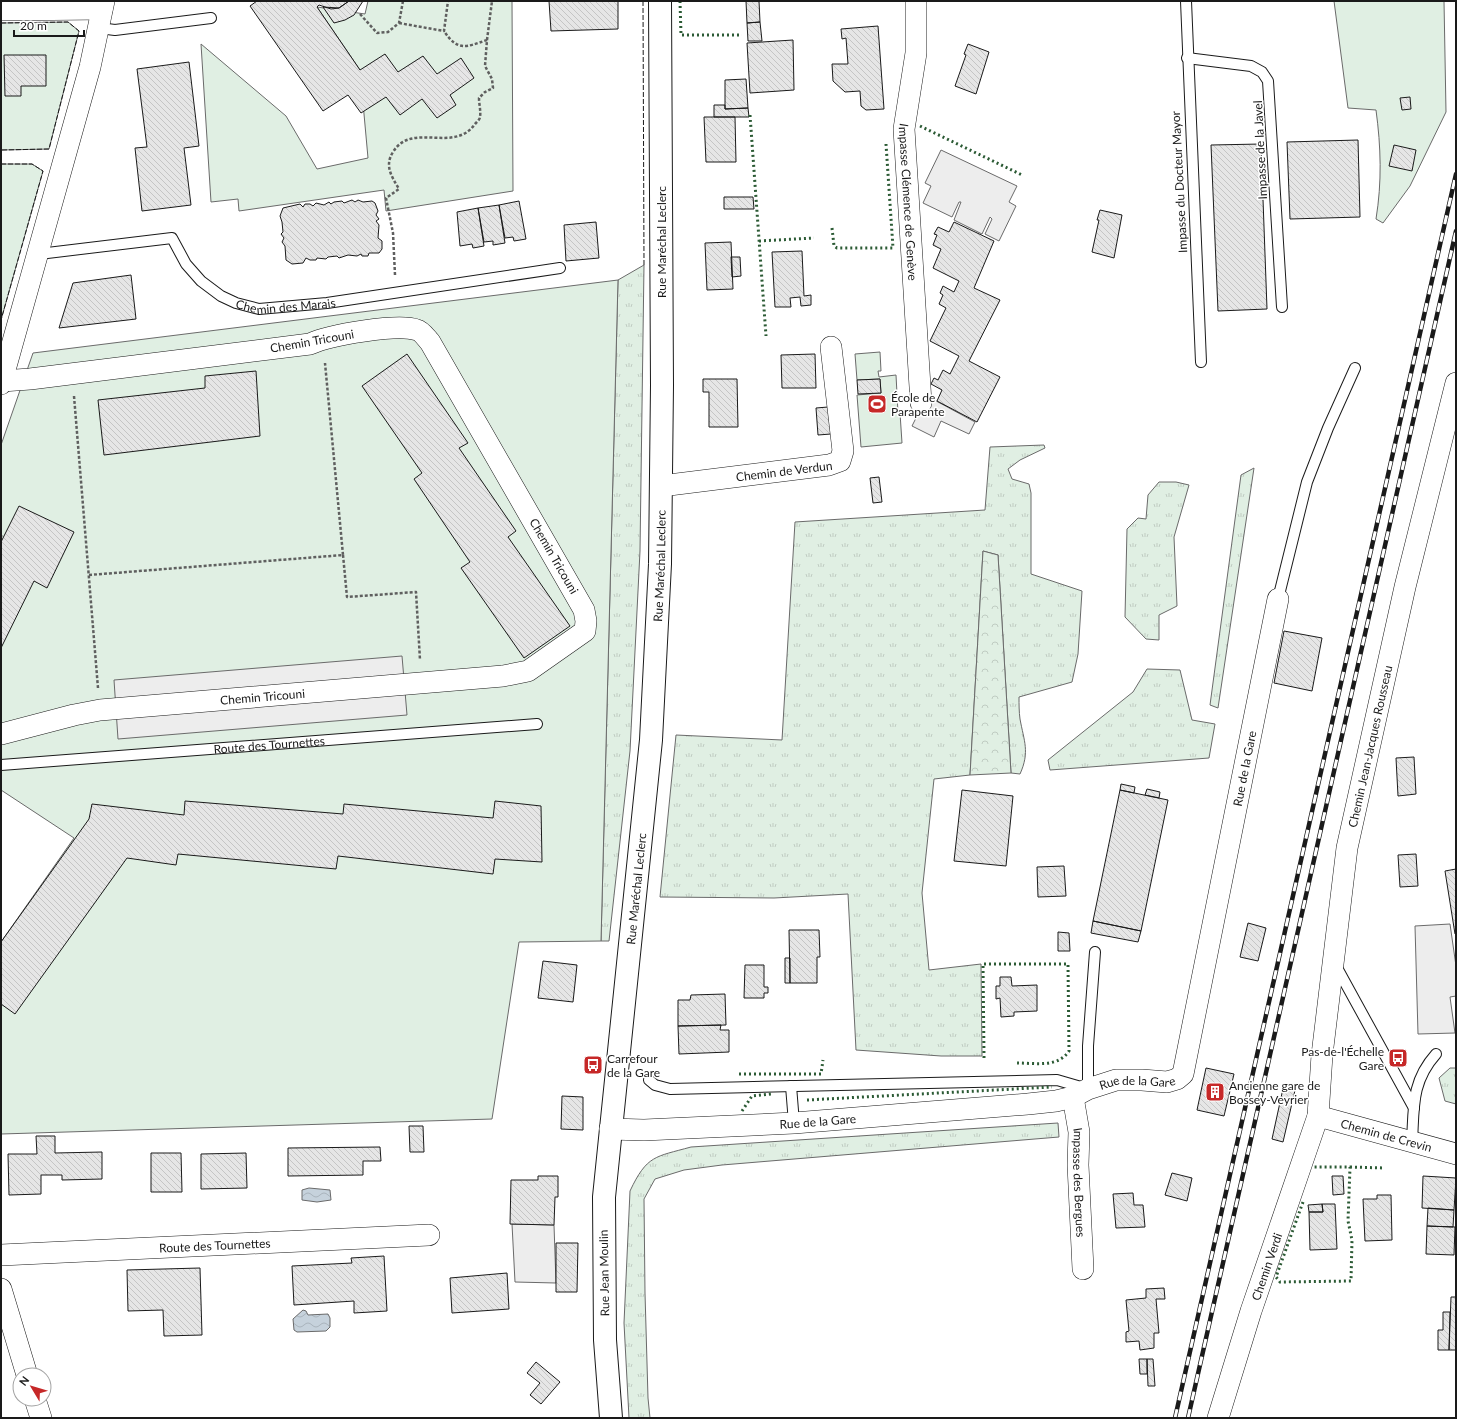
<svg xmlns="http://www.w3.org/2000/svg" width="1457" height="1419" font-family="Lato,sans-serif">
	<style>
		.grass { fill: url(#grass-tufts); stroke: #6a6a6a }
		.forest { fill: url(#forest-crowns); stroke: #6a6a6a }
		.green { fill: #e0efe3; stroke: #6a6a6a }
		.parking { fill: #ededed; stroke: #6a6a6a }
		.water { fill: url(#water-waves); stroke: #6a6a6a }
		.building { fill: url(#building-back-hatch); stroke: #1a1a1a }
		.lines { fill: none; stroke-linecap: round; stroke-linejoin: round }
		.lane-casing { stroke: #1a1a1a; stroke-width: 12 }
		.street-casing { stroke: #1a1a1a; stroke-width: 22 }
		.primary-casing { stroke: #1a1a1a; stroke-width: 24 }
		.path { stroke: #5f5f5f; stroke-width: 2.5; stroke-dasharray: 3 2; stroke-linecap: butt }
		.lane { stroke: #fff; stroke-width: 10 }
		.street { stroke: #fff; stroke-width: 21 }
		.primary { stroke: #fff; stroke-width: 22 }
		.rail-casing { stroke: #1a1a1a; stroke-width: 4.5 }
		.rail { stroke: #fff; stroke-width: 3; stroke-dasharray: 9; stroke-linecap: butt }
		.hedge { stroke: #2b5a34; stroke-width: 3; stroke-dasharray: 2 3; stroke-linecap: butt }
		.fence { stroke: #1a1a1a; stroke-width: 1; stroke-dasharray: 5 2; stroke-linecap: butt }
		.labels { text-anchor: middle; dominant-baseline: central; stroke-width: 3; stroke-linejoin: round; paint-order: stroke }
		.street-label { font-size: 12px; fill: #1a1a1a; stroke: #fff }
		.poi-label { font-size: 12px; fill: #1a1a1a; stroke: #fff; text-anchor: start }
	</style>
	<defs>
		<pattern id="grass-tufts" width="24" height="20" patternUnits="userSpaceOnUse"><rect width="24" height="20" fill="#e0efe3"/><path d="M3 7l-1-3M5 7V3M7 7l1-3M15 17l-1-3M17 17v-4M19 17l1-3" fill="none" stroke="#c0ccc2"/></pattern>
		<pattern id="forest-crowns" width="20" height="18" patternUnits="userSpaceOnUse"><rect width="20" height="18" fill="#e0efe3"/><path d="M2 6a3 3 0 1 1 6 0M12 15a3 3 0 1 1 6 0" fill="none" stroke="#c0ccc2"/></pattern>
		<pattern id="water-waves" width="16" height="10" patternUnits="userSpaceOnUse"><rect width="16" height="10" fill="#c6d2dc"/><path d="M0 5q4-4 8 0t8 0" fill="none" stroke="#aab4bc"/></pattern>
		<pattern id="building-back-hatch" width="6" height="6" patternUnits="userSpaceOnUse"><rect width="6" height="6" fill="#e6e6e6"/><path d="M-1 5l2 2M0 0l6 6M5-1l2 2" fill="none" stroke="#c5c5c5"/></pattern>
	</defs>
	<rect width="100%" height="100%" fill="#fff"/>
	<!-- grass -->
	<path class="grass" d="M 644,265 L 640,551 L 630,751 L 609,941 L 601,941 L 618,280 Z
		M 1044,445 L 1045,448 L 1020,460 L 1008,469 L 1012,479 L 1029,484 L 1031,493 L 1031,574 L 1082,591 L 1078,654 L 1072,682 L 1019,697 C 1019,704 1019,712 1020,719 C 1024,741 1030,752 1020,774 L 1011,773 L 998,555 L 983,551 L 970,775 L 934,779 L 922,893 L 929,970 L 981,964 L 982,1056 L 941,1056 L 856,1050 L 848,894 L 774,898 L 660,897 L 676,735 L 782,740 L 795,522 L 985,510 L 990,447 Z
		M 1254,468 L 1218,708 L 1210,705 L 1241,475 Z
		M 1159,482 L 1176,482 L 1189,485 L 1174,537 L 1177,606 L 1159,615 L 1159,640 L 1146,639 L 1125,617 L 1127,529 L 1138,518 L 1146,519 L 1148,495 Z
		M 1147,669 L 1180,670 L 1192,720 L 1215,724 L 1209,758 L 1050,770 L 1048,760 L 1133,692 Z
		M 1450,1068 L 1456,1068 L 1456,1104 L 1445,1101 L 1439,1078 Z
		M 1058,1123 L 1059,1137 L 722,1165 L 684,1170 L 655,1179 L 644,1199 L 645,1293 L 648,1398 L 650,1418 L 629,1418 L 624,1323 L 630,1191 C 647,1155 655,1157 691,1147 Z"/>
	<!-- forest -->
	<path class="forest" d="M 983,551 L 998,555 L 1011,773 L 970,775 Z"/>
	<!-- green -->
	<path class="green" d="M 368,1 L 512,1 L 513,191 L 386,211 L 384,190 L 239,211 L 238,199 L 211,202 L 201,44 L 286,116 L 317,169 L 368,158 L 360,70 L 317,7 L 365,14 Z
		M 1334,1 L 1444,1 L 1446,112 L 1410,186 L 1383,223 L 1376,219 C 1382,182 1381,147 1376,110 L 1348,108 Z
		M 68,22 L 79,31 L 49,149 L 1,150 L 1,23 Z
		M 1,164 L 32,164 L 43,171 L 1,320 Z
		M 618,280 L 601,941 L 519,942 L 492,1119 L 1,1134 L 1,942 L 74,838 L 1,790 L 1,445 L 33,353 Z
		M 880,352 L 881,371 L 878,371 L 879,377 L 896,375 L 898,413 L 900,413 L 902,443 L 861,447 L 857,395 L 881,393 L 880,379 L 857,380 L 855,354 Z"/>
	<!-- parking -->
	<path class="parking" d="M 941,150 L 1017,186 L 1009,202 L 1016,206 L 999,241 L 985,234 L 992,219 L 990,217 L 982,234 L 954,220 L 961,202 L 959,202 L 952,217 L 923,203 L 931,186 L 925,183 Z
		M 927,396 L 975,422 L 969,434 L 941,421 L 934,437 L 912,426 Z
		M 402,656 L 407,715 L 118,739 L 114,680 Z
		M 1450,924 L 1456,966 L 1456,996 L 1450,997 L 1455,1033 L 1418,1034 L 1415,926 Z
		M 512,1224 L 554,1225 L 556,1283 L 515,1282 Z"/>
	<!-- water -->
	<path class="water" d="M 309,1188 L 330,1190 L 331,1200 L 317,1202 L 302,1200 L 302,1190 Z
		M 303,1310 L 306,1311 L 308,1315 L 328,1314 L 330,1318 L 330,1327 L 326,1331 L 297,1332 L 294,1330 L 293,1319 Z"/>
	<!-- building -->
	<path class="building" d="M 257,1 L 349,1 L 339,8 L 331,9 L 319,5 L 317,7 L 360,70 L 385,54 L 398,72 L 423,56 L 437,74 L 461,58 L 474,78 L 450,95 L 456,105 L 437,118 L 422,99 L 400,115 L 386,97 L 361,113 L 348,95 L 323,111 L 250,6 Z
		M 349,1 L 363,1 L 354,15 L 345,20 L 334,23 L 323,7 L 339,8 Z
		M 549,1 L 618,1 L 618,29 L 551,31 Z
		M 746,1 L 759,1 L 760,22 L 747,23 Z
		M 760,22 L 762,41 L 748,41 L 747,23 Z
		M 878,26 L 884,109 L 866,110 L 861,106 L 860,91 L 845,92 L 833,81 L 832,64 L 848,64 L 846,38 L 842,39 L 841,29 Z
		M 793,40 L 794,90 L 750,93 L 747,43 Z
		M 968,44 L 989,52 L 976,94 L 955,86 L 966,55 L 964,54 Z
		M 4,55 L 46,55 L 46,86 L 21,86 L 21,96 L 5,96 Z
		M 189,62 L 199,146 L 184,148 L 191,205 L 142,211 L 135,148 L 147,147 L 137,69 Z
		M 746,79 L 748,108 L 725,109 L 725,80 Z
		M 1410,97 L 1411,109 L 1402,110 L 1400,98 Z
		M 714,105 L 725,105 L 725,109 L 748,108 L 749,117 L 714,117 Z
		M 704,117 L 735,117 L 736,162 L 706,162 Z
		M 1358,140 L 1360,217 L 1290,219 L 1287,142 Z
		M 1261,144 L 1267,309 L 1218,311 L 1211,145 Z
		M 1394,145 L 1416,150 L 1412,171 L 1389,166 Z
		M 724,197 L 753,197 L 754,209 L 724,209 Z
		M 352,200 L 355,202 L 358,200 L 363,202 L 372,201 L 375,203 L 378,211 L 376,215 L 379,219 L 376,221 L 379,225 L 378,238 L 382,241 L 382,249 L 379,253 L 369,253 L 368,256 L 362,256 L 361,254 L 357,256 L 348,255 L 339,258 L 337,256 L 328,257 L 326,259 L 317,258 L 316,260 L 310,260 L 306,258 L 303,263 L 292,264 L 286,260 L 285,246 L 282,242 L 284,238 L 281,234 L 283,232 L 282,222 L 280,216 L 283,208 L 300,204 L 303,207 L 305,204 L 310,204 L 313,206 L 316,203 L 324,205 L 329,202 L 331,204 L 334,202 L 342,201 L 344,203 Z
		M 519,201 L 526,239 L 514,241 L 513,237 L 505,238 L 499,205 Z
		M 499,205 L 505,243 L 493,245 L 493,241 L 484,242 L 478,208 Z
		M 478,208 L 484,246 L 473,248 L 472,244 L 460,246 L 457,212 Z
		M 1100,210 L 1122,215 L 1114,258 L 1092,252 L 1099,220 L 1097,220 Z
		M 596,222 L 599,258 L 566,261 L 564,225 Z
		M 954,222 L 994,241 L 974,288 L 1000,300 L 969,361 L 1000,377 L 977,422 L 937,401 L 942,390 L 931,384 L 934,378 L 938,380 L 943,370 L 950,374 L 959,356 L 930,341 L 946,308 L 939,304 L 943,295 L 940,293 L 943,286 L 954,292 L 959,281 L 933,268 L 941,249 L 933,245 L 937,235 L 934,234 L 938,227 L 949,232 Z
		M 731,242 L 733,289 L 707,290 L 705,243 Z
		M 802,251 L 804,296 L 811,295 L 811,305 L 801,306 L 800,297 L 790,298 L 791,307 L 775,307 L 772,252 Z
		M 731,257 L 740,257 L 741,276 L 732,277 Z
		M 131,275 L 136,319 L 59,328 L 73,283 Z
		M 407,354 L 468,443 L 459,448 L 516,531 L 508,537 L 570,626 L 524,658 L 461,568 L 470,562 L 414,479 L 422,473 L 362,386 Z
		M 815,354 L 816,388 L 782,388 L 781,355 Z
		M 256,371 L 260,436 L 104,455 L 98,400 L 205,388 L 205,376 Z
		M 703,379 L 737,379 L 738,427 L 709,427 L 709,392 L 703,392 Z
		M 880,379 L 881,393 L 858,394 L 857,380 Z
		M 828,407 L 831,434 L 818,435 L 816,408 Z
		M 879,477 L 882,502 L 873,503 L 870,478 Z
		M 19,506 L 74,532 L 47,588 L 34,581 L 1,648 L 1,542 Z
		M 1284,631 L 1322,638 L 1312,691 L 1274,683 Z
		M 1414,757 L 1416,794 L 1398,796 L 1396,758 Z
		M 1121,784 L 1135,787 L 1134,793 L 1120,790 Z
		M 1147,789 L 1160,792 L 1159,798 L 1145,795 Z
		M 962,790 L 1013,796 L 1006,866 L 954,861 Z
		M 1120,790 L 1168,800 L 1141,931 L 1093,921 Z
		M 185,801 L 343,814 L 344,804 L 493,818 L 495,801 L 541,806 L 542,862 L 495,859 L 493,874 L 338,856 L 336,869 L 178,854 L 176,865 L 127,858 L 15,1014 L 1,1004 L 1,942 L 89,819 L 92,804 L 184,815 Z
		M 1416,854 L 1418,886 L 1400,887 L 1398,855 Z
		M 1064,866 L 1066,896 L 1038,897 L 1037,867 Z
		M 1456,869 L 1456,934 L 1455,934 L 1445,871 Z
		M 1093,921 L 1141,931 L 1138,942 L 1091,933 Z
		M 1248,923 L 1266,928 L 1258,961 L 1240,957 Z
		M 789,930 L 819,930 L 820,957 L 817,957 L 817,983 L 790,983 Z
		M 1058,932 L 1069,933 L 1070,951 L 1058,951 Z
		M 785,958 L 790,958 L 790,983 L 785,983 Z
		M 543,961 L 577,965 L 573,1002 L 538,998 Z
		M 745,965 L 764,965 L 764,987 L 768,987 L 768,993 L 764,993 L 764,998 L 744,998 Z
		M 1000,977 L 1011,977 L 1012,986 L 1037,985 L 1037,1011 L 1014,1012 L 1014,1016 L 1001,1017 L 1000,998 L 996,999 L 996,986 L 1000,986 Z
		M 725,994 L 726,1025 L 678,1026 L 678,1000 L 690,1000 L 691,995 Z
		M 721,1025 L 720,1030 L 729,1030 L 729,1052 L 679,1054 L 678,1026 Z
		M 1206,1068 L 1234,1074 L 1224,1116 L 1197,1110 Z
		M 1284,1084 L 1296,1086 L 1283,1142 L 1272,1139 Z
		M 562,1096 L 583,1097 L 583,1130 L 561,1129 Z
		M 409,1126 L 423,1126 L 424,1152 L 410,1152 Z
		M 36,1136 L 55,1136 L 55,1153 L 102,1152 L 102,1179 L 62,1180 L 62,1175 L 41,1175 L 41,1194 L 9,1195 L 8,1154 L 37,1154 Z
		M 380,1147 L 381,1161 L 363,1161 L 363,1175 L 288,1176 L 288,1148 Z
		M 151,1153 L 181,1153 L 182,1192 L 151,1192 Z
		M 246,1153 L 247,1188 L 201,1189 L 201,1154 Z
		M 1172,1173 L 1192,1178 L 1187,1201 L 1165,1195 Z
		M 538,1176 L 558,1176 L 558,1197 L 555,1197 L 554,1225 L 510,1224 L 511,1180 L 538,1180 Z
		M 1332,1176 L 1343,1176 L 1344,1194 L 1333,1195 Z
		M 1423,1176 L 1456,1178 L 1454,1210 L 1422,1208 Z
		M 1133,1193 L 1134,1205 L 1143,1205 L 1145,1227 L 1116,1228 L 1113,1194 Z
		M 1377,1195 L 1391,1195 L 1392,1240 L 1365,1241 L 1363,1199 L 1377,1199 Z
		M 1322,1204 L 1335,1204 L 1337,1249 L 1310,1250 L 1309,1212 L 1323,1212 Z
		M 1322,1204 L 1323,1212 L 1309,1212 L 1308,1205 Z
		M 1428,1208 L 1454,1210 L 1453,1227 L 1427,1226 Z
		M 1427,1226 L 1455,1227 L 1454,1255 L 1426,1254 Z
		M 556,1243 L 578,1243 L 577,1292 L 556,1292 Z
		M 384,1256 L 387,1311 L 354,1313 L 354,1301 L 294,1305 L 292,1266 L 352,1263 L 351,1258 Z
		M 200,1268 L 202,1335 L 164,1336 L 163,1310 L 128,1311 L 127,1270 Z
		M 507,1273 L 509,1309 L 452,1313 L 450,1278 Z
		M 1164,1288 L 1165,1299 L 1156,1299 L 1159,1333 L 1154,1333 L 1154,1348 L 1140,1350 L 1139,1341 L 1126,1342 L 1126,1332 L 1129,1331 L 1126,1300 L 1146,1298 L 1146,1289 Z
		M 1451,1297 L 1456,1297 L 1456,1350 L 1449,1350 Z
		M 1443,1312 L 1450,1312 L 1449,1350 L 1438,1350 L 1438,1330 L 1443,1330 Z
		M 1139,1359 L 1147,1359 L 1147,1374 L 1140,1374 Z
		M 1147,1359 L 1153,1359 L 1155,1386 L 1148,1386 Z
		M 536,1362 L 560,1382 L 541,1404 L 530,1395 L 540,1383 L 527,1373 Z"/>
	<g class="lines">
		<defs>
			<g id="lane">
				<path d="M 1186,1 L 1201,362"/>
				<path d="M 99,28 L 115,30 L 211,18"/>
				<path d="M 1187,58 L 1251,66 L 1262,72 L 1268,81 L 1282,307"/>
				<path id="s1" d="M 39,254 L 172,238 L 186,264 L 201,281 L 221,296 L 236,303 L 259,309 L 327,303 L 560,268"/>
				<path d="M 1278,599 L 1307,482 L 1328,428 L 1355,368"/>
				<path id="s2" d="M 1,765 L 537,724"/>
				<path d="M 1336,966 L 1414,1108"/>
				<path d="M 649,1080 L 655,1085 L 670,1089 L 1057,1080 L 1088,1089 L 1088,1046 L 1095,952"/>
				<path d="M 791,1086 L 794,1123"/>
				<path d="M 1412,1142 C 1414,1108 1411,1082 1436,1054"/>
			</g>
			<g id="street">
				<path id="s3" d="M 916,1 L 916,53 L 904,129 L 921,403"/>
				<path d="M 1,10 L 102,9"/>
				<path d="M 1,384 L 90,67 L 104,1"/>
				<path id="s4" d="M 661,486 L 829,465 L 840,461 L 843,451 L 831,347"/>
				<path id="s5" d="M 1,734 L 74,715 L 100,710 L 503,676 L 528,671 L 585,631 L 586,621 L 584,610 L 430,342 C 427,339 422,331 417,330 C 399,323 329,335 310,344 L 30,379 L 2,381"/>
				<path id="s6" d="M 1073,1097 L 1079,1132 L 1078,1165 L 1083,1269"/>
				<path id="s7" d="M 1318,1116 L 1456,1154"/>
				<path id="s8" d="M 610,1129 L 644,1130 L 794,1123 L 1028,1104 L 1056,1101 L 1073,1097 L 1088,1089 L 1116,1080 L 1142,1080 L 1167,1082 L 1177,1079 L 1183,1074 L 1278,599"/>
				<path id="s9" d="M 1,1255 L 429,1235"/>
				<path d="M 1,1289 L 27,1375"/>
				<path d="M 35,1399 L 41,1418"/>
				<path id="s10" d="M 1218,1418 L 1251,1311 L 1318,1116 L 1322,1055 L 1347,848 L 1405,587 L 1456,383"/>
			</g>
			<g id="primary">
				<path id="s11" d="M 611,1418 L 605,1340 L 604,1197 L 651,740 L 660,564 L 662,385 L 660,1"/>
			</g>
		</defs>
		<!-- lane casing -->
		<use href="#lane" class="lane-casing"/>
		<!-- street casing -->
		<use href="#street" class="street-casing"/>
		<!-- primary casing -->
		<use href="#primary" class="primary-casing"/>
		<!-- path -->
		<path class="path" d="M 360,14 L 377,33 L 388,32 L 399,23 L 403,1
			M 399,23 L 444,31 L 448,1
			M 487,40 L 492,1
			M 395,275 L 393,233 L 386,198 L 399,189 C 392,177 384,166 393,152 C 412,121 454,154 475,124 C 477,122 480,119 480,117 C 481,111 479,104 479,98 L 485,92 L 493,88 L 492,79 L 485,66 L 487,40 C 466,47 458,52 444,31
			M 74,396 L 98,688
			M 1,536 L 2,537
			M 343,555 L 347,597 L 416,592 L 420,660
			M 89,575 L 343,555 L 325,363"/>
		<!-- lane -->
		<use href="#lane" class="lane"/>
		<!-- street -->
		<use href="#street" class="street"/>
		<!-- primary -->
		<use href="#primary" class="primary"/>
		<defs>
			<path id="rail" d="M 1175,1418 L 1456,174
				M 1188,1418 L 1456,231"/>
		</defs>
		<!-- rail casing -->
		<use href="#rail" class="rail-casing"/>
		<!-- rail -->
		<use href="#rail" class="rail"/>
		<!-- hedge -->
		<path class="hedge" d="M 680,1 L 681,35 L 742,35
			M 750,115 L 766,336
			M 920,126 L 1022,175
			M 832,228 L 834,246 L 837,248 L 893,248 L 886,144
			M 759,241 L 814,238
			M 984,1058 L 983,964 L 1068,964 L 1069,1051 C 1058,1068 1035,1063 1017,1063
			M 739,1074 L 821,1074 L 823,1060
			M 807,1100 L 1052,1087
			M 742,1111 L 752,1096 L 771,1094
			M 1350,1167 L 1385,1168
			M 1303,1202 L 1276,1277 L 1280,1282 L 1351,1281 L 1352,1240 L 1348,1221 L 1350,1167 L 1313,1167"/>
		<!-- fence -->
		<path class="fence" d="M 643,1 L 644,265
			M 1,23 L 68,22 L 79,31 L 49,149 L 1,150
			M 1,164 L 32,164 L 43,171 L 1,320"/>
	</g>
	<!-- icons -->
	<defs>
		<symbol id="stadium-square" viewBox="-11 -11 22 22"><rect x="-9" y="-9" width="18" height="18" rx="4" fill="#c62828" stroke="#fff"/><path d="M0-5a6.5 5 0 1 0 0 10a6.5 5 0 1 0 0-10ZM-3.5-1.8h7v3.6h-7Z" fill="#fff"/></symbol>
		<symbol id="bus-square" viewBox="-11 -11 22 22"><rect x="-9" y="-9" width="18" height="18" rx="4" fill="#c62828" stroke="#fff"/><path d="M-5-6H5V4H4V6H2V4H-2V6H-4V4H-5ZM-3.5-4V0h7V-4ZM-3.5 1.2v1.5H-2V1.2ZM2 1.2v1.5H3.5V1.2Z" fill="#fff"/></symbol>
		<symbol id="building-square" viewBox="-11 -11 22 22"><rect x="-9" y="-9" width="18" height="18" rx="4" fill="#c62828" stroke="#fff"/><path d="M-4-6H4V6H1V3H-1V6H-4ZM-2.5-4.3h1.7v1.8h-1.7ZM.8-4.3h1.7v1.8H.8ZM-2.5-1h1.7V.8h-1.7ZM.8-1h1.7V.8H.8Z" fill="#fff"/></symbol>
	</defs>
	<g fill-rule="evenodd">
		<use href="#stadium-square" x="866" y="393" width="22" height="22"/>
		<use href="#bus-square" x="1387" y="1047" width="22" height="22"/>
		<use href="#bus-square" x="582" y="1054" width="22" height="22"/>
		<use href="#building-square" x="1204" y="1081" width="22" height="22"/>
	</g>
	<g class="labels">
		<!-- street labels -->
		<g class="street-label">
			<text transform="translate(1260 150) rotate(-93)">Impasse de la Javel</text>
			<text transform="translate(1179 182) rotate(-93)">Impasse du Docteur Mayor</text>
			<text stroke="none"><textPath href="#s3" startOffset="202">Impasse Clémence de Genève</textPath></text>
			<text transform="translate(661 242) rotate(-90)">Rue Maréchal Leclerc</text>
			<text stroke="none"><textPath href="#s1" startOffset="278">Chemin des Marais</textPath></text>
			<text transform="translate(312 341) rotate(-10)">Chemin Tricouni</text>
			<text stroke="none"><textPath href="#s4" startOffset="124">Chemin de Verdun</textPath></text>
			<text transform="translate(554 556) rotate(60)">Chemin Tricouni</text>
			<text stroke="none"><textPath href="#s11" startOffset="855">Rue Maréchal Leclerc</textPath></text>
			<text stroke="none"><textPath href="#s5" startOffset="265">Chemin Tricouni</textPath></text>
			<text stroke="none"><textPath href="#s2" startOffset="269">Route des Tournettes</textPath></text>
			<text stroke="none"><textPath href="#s10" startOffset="692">Chemin Jean-Jacques Rousseau</textPath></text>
			<text stroke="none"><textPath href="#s8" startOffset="892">Rue de la Gare</textPath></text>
			<text stroke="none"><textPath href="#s11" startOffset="531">Rue Maréchal Leclerc</textPath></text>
			<text stroke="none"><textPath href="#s8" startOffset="532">Rue de la Gare</textPath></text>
			<text stroke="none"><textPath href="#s8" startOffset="208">Rue de la Gare</textPath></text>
			<text stroke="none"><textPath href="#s7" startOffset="71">Chemin de Crevin</textPath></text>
			<text stroke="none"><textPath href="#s6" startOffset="86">Impasse des Bergues</textPath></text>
			<text stroke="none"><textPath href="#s9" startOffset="214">Route des Tournettes</textPath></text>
			<text stroke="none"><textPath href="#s10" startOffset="159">Chemin Verdi</textPath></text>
			<text transform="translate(604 1273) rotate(-91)">Rue Jean Moulin</text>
		</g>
		<!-- poi labels -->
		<g class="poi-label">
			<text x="891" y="397">École de<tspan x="891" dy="14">Parapente</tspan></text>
			<text x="1384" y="1051" text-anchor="end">Pas-de-l'Échelle<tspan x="1384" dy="14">Gare</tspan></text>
			<text x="607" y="1058">Carrefour<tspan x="607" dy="14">de la Gare</tspan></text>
			<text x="1229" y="1085">Ancienne gare de<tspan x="1229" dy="14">Bossey-Veyrier</tspan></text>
		</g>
	</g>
	<!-- border -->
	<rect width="1457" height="1419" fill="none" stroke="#1a1a1a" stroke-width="4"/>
	<!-- north arrow -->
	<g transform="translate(32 1387) rotate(308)"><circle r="19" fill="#ffffff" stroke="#a3a3a3"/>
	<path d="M0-3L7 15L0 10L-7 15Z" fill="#c62828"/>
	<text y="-6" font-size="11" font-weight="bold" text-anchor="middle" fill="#1a1a1a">N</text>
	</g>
	<!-- scale -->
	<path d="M14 30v6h70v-6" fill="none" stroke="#1a1a1a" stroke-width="2"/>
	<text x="20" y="30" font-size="12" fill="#1a1a1a" stroke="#ffffff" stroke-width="3" paint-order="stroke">20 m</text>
</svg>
